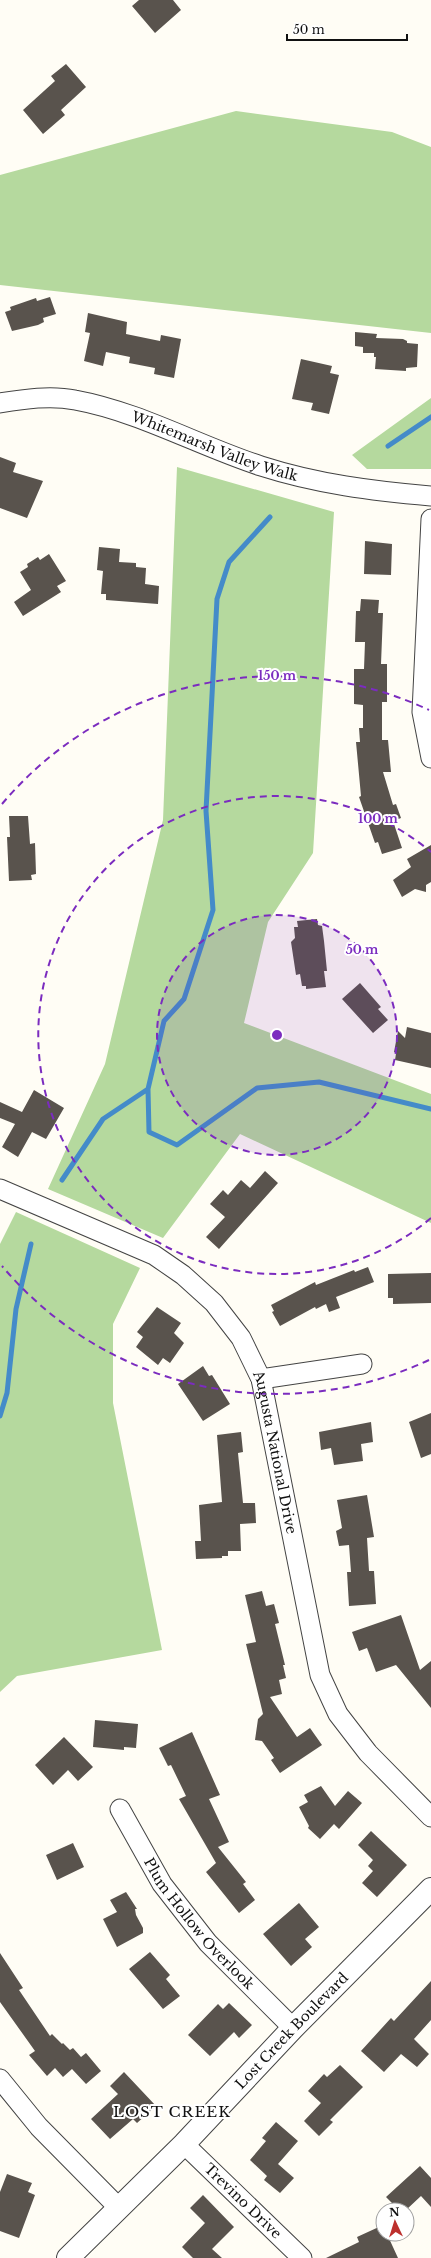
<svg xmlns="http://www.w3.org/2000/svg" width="431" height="2258" font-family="'Libre Baskerville',serif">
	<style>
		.forest { fill: #b5d99e }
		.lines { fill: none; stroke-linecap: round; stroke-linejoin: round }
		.stream { stroke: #448bc9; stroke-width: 5 }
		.building { fill: #59534d }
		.minor-casing { stroke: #444; stroke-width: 21 }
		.tertiary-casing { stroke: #444; stroke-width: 24 }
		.minor { stroke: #fff; stroke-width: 19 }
		.tertiary { stroke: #fff; stroke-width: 22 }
		.ring { fill: none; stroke: #7b2cbf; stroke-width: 2; stroke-dasharray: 7 5 }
		.labels { text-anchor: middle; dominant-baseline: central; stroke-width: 4; stroke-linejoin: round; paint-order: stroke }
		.street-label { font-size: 14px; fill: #111; stroke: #fff }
		.neighbourhood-label { font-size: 15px; letter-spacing: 1px; fill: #111; stroke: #fff }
		.centre { fill: #7b2cbf; stroke: #fff; stroke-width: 2 }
		.ring-label { font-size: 12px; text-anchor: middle; font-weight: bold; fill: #7b2cbf; stroke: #fff; stroke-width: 4; stroke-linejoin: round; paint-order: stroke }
	</style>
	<rect width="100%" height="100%" fill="#fffdf5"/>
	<!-- forest -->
	<path class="forest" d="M 236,111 L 392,132 L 431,147 L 431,333 L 0,285 L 0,175 Z
		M 431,398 L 431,469 L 367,469 L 352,455 Z
		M 177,467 L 334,512 L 313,853 L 268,922 L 244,1023 L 431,1094 L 431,1223 L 240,1134 L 163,1238 L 48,1189 L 105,1064 L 163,820 Z
		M 16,1212 L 140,1268 L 113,1324 L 113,1403 L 162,1650 L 17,1676 L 0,1692 L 0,1244 Z"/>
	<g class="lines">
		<!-- stream -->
		<path class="stream" d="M 388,446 L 431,417
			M 148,1089 L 149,1132 L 177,1145 L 257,1088 L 319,1082 L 431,1109
			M 62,1180 L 103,1119 L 148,1089 L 164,1021 L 184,999 L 213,910 L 206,811 L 217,599 L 229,562 L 270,517
			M 0,1416 L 7,1393 L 16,1309 L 31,1244"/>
	</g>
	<!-- building -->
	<path class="building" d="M 139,0 L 173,0 L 181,10 L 155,33 L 132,6 Z
		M 66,64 L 86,87 L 61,110 L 65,115 L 43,134 L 23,110 L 55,81 L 51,76 Z
		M 50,297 L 56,314 L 43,318 L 44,322 L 38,325 L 12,331 L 5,312 L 11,310 L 10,307 L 36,298 L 37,301 Z
		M 88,313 L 127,322 L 126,334 L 160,341 L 161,335 L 181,339 L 174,378 L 154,374 L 155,368 L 129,363 L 130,357 L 106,352 L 103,366 L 84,361 L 90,333 L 85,332 Z
		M 355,332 L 377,334 L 376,338 L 403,339 L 407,341 L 407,343 L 418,344 L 417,367 L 406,368 L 406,371 L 375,369 L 376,357 L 374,357 L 374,353 L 363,353 L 363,347 L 355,346 Z
		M 301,359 L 332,366 L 330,373 L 339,375 L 329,414 L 311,410 L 313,403 L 292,399 Z
		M 0,457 L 16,463 L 13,472 L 43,481 L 27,518 L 0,508 Z
		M 365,541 L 392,544 L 391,575 L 364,574 Z
		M 99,547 L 120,549 L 119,562 L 136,563 L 136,567 L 146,568 L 145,584 L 159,586 L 158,604 L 106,600 L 106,594 L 101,594 L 103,571 L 97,570 Z
		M 49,554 L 66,581 L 57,586 L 61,592 L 23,616 L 14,602 L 31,590 L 20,572 L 28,567 L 27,564 L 38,557 L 40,560 Z
		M 361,599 L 379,600 L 378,613 L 383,613 L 381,664 L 387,664 L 387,702 L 382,702 L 382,740 L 388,740 L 391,772 L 383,772 L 393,805 L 396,804 L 401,818 L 393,821 L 402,848 L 382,854 L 378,842 L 375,843 L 359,797 L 361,796 L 356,742 L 360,742 L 359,728 L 363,728 L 363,705 L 354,704 L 354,669 L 364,669 L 365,642 L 355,642 L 356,611 L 360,611 Z
		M 9,816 L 28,816 L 30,844 L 35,843 L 36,874 L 31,875 L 32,880 L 9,881 L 7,837 L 10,837 Z
		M 431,845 L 431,882 L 426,885 L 426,892 L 415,889 L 402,897 L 393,880 L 411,867 L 407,859 Z
		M 317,919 L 318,925 L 322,926 L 324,941 L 327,971 L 324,971 L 326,987 L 306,989 L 306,986 L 302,986 L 300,974 L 296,975 L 291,942 L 295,938 L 294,927 L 298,927 L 297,921 Z
		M 360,983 L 381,1007 L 378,1009 L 388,1020 L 373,1033 L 342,999 Z
		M 407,1027 L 431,1033 L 431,1068 L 395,1060 L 396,1053 L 394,1052 L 398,1031 L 405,1038 Z
		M 34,1090 L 64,1108 L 46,1139 L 32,1132 L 18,1157 L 2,1147 L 15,1124 L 0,1118 L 0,1102 L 22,1112 Z
		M 265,1171 L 278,1183 L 219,1249 L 206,1237 L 225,1217 L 210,1204 L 223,1190 L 228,1195 L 241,1180 L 250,1188 Z
		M 368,1267 L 374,1282 L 336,1297 L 340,1308 L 329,1312 L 326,1304 L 316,1309 L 315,1307 L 280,1326 L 272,1312 L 274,1311 L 271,1305 L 315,1282 L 316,1285 L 354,1270 L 355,1272 Z
		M 431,1273 L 431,1303 L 393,1304 L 393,1298 L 388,1298 L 388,1274 Z
		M 157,1307 L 181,1323 L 174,1333 L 184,1343 L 170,1363 L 163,1358 L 158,1365 L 136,1347 L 143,1337 L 137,1332 Z
		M 203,1366 L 209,1376 L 212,1375 L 230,1404 L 203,1421 L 178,1384 Z
		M 431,1413 L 431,1454 L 421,1458 L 409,1422 Z
		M 371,1422 L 373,1442 L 361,1444 L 363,1461 L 334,1465 L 331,1448 L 321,1450 L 319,1432 Z
		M 241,1432 L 243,1452 L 238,1453 L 243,1503 L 255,1503 L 256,1523 L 240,1524 L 241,1551 L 228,1551 L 228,1556 L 222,1556 L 222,1558 L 196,1559 L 195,1541 L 201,1541 L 199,1505 L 222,1502 L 217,1435 Z
		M 367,1495 L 374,1537 L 367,1538 L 369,1571 L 374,1571 L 376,1604 L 349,1606 L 347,1572 L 351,1572 L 349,1545 L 339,1546 L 336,1531 L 342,1528 L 337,1500 Z
		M 262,1591 L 266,1606 L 274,1604 L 279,1623 L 275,1624 L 285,1665 L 283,1665 L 286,1678 L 279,1680 L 282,1694 L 270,1697 L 297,1737 L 310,1728 L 322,1745 L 280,1773 L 271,1760 L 274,1758 L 262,1741 L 255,1740 L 258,1719 L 263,1714 L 246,1644 L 256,1642 L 245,1595 Z
		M 401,1615 L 420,1670 L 431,1661 L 431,1708 L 396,1665 L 376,1672 L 367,1648 L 359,1651 L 352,1632 Z
		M 95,1720 L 138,1724 L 136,1748 L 124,1747 L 124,1750 L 93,1747 Z
		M 192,1732 L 220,1795 L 209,1799 L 229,1842 L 218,1847 L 246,1882 L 243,1884 L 255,1900 L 239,1913 L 206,1872 L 216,1863 L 179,1799 L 186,1796 L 171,1765 L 168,1766 L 159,1748 Z
		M 64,1737 L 93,1767 L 78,1781 L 68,1770 L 53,1785 L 35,1765 Z
		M 321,1786 L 335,1806 L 348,1791 L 362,1803 L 339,1829 L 334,1824 L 320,1839 L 308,1828 L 309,1826 L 299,1807 L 308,1802 L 304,1795 Z
		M 371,1831 L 407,1865 L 377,1897 L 362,1883 L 373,1871 L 368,1866 L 373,1860 L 358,1845 Z
		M 73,1843 L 84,1867 L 57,1880 L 46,1855 Z
		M 126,1892 L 137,1909 L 135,1909 L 136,1915 L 143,1928 L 143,1933 L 117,1947 L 103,1919 L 117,1912 L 110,1900 Z
		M 299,1903 L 319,1927 L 305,1939 L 312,1947 L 291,1966 L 263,1934 Z
		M 150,1952 L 170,1975 L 166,1979 L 180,1996 L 163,2009 L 129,1969 Z
		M 0,1953 L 23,1988 L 19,1990 L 50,2036 L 52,2034 L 62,2044 L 63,2043 L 70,2050 L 73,2048 L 81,2057 L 86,2053 L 101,2071 L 86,2084 L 72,2069 L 63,2077 L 55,2068 L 47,2076 L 29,2055 L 35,2051 L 0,2002 Z
		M 431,1981 L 431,2020 L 414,2039 L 429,2054 L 417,2067 L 401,2054 L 384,2072 L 361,2051 L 391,2018 L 394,2021 Z
		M 229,2003 L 252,2025 L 239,2038 L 234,2032 L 210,2056 L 188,2035 L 218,2004 L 223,2009 Z
		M 340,2065 L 363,2087 L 330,2120 L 333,2122 L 319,2136 L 304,2121 L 321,2103 L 308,2091 L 324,2074 L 327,2077 Z
		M 124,2072 L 156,2106 L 137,2123 L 133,2119 L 110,2139 L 91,2119 L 118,2094 L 110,2086 Z
		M 276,2122 L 298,2141 L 278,2164 L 294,2178 L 280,2193 L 264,2180 L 267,2176 L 250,2160 L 266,2141 L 262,2138 Z
		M 420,2166 L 431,2178 L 431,2207 L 421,2196 L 406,2210 L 399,2210 L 386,2197 Z
		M 7,2174 L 32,2183 L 28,2192 L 35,2195 L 19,2238 L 0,2231 L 0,2192 Z
		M 203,2195 L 234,2227 L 212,2249 L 222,2258 L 193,2258 L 182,2247 L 205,2223 L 190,2208 Z
		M 381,2226 L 383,2234 L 387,2234 L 398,2258 L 326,2258 L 359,2242 L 357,2237 Z"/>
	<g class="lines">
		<defs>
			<g id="minor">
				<path id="s1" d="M 0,403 C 24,399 51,395 75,400 C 140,412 199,446 261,466 C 317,484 373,491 431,496"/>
				<path d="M 431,519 L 422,712 L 431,758"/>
				<path id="s2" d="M 0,1189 L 154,1255 L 183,1275 L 214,1303 L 241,1338 L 261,1379 L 320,1675 L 338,1714 L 368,1753 L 431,1817"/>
				<path d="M 261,1379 L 362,1364"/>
				<path id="s3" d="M 120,1809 L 162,1884 L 208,1943 L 293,2028"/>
				<path d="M 0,2079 L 39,2127 L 119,2208"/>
				<path id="s4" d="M 184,2144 L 302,2258"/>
			</g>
			<g id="tertiary">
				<path id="s5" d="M 68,2258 L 184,2144 L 293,2028 L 431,1889"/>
			</g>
		</defs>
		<!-- minor casing -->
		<use href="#minor" class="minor-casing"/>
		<!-- tertiary casing -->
		<use href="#tertiary" class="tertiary-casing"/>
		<!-- minor -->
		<use href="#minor" class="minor"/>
		<!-- tertiary -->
		<use href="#tertiary" class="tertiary"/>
	</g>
	<!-- distance rings -->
	<circle cx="277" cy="1035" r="120" fill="#7b2cbf" fill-opacity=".12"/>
	<g class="ring">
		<circle cx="277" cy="1035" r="120"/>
		<path d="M431 1218A239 239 0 1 1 431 852"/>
		<path d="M429 1360A359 359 0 0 1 2 1266M2 804A359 359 0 0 1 429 710"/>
	</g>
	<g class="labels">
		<!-- street labels -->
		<g class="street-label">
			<text stroke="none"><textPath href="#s1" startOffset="223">Whitemarsh Valley Walk</textPath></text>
			<text stroke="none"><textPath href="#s2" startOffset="409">Augusta National Drive</textPath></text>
			<text stroke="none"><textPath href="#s3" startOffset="140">Plum Hollow Overlook</textPath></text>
			<text stroke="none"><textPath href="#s5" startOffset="319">Lost Creek Boulevard</textPath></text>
			<text stroke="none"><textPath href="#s4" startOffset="82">Trevino Drive</textPath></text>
		</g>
		<!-- neighbourhood labels -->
		<g class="neighbourhood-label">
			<text x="172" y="2111">LOST CREEK</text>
		</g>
	</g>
	<circle cx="277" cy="1035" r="6" class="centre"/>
	<g class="ring-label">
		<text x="277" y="680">150 m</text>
		<text x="378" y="823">100 m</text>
		<text x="362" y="954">50 m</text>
	</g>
	<!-- north arrow -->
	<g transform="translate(395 2222) rotate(356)"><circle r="19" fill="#ffffff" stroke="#a0a0a0"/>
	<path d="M0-3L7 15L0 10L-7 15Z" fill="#bd302d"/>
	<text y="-6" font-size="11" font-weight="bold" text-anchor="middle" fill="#111111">N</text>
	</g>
	<!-- scale -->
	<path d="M287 34v6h120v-6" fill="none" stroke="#111111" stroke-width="2"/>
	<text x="293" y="34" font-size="12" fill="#111111" stroke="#ffffff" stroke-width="3" paint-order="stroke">50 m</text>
</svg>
